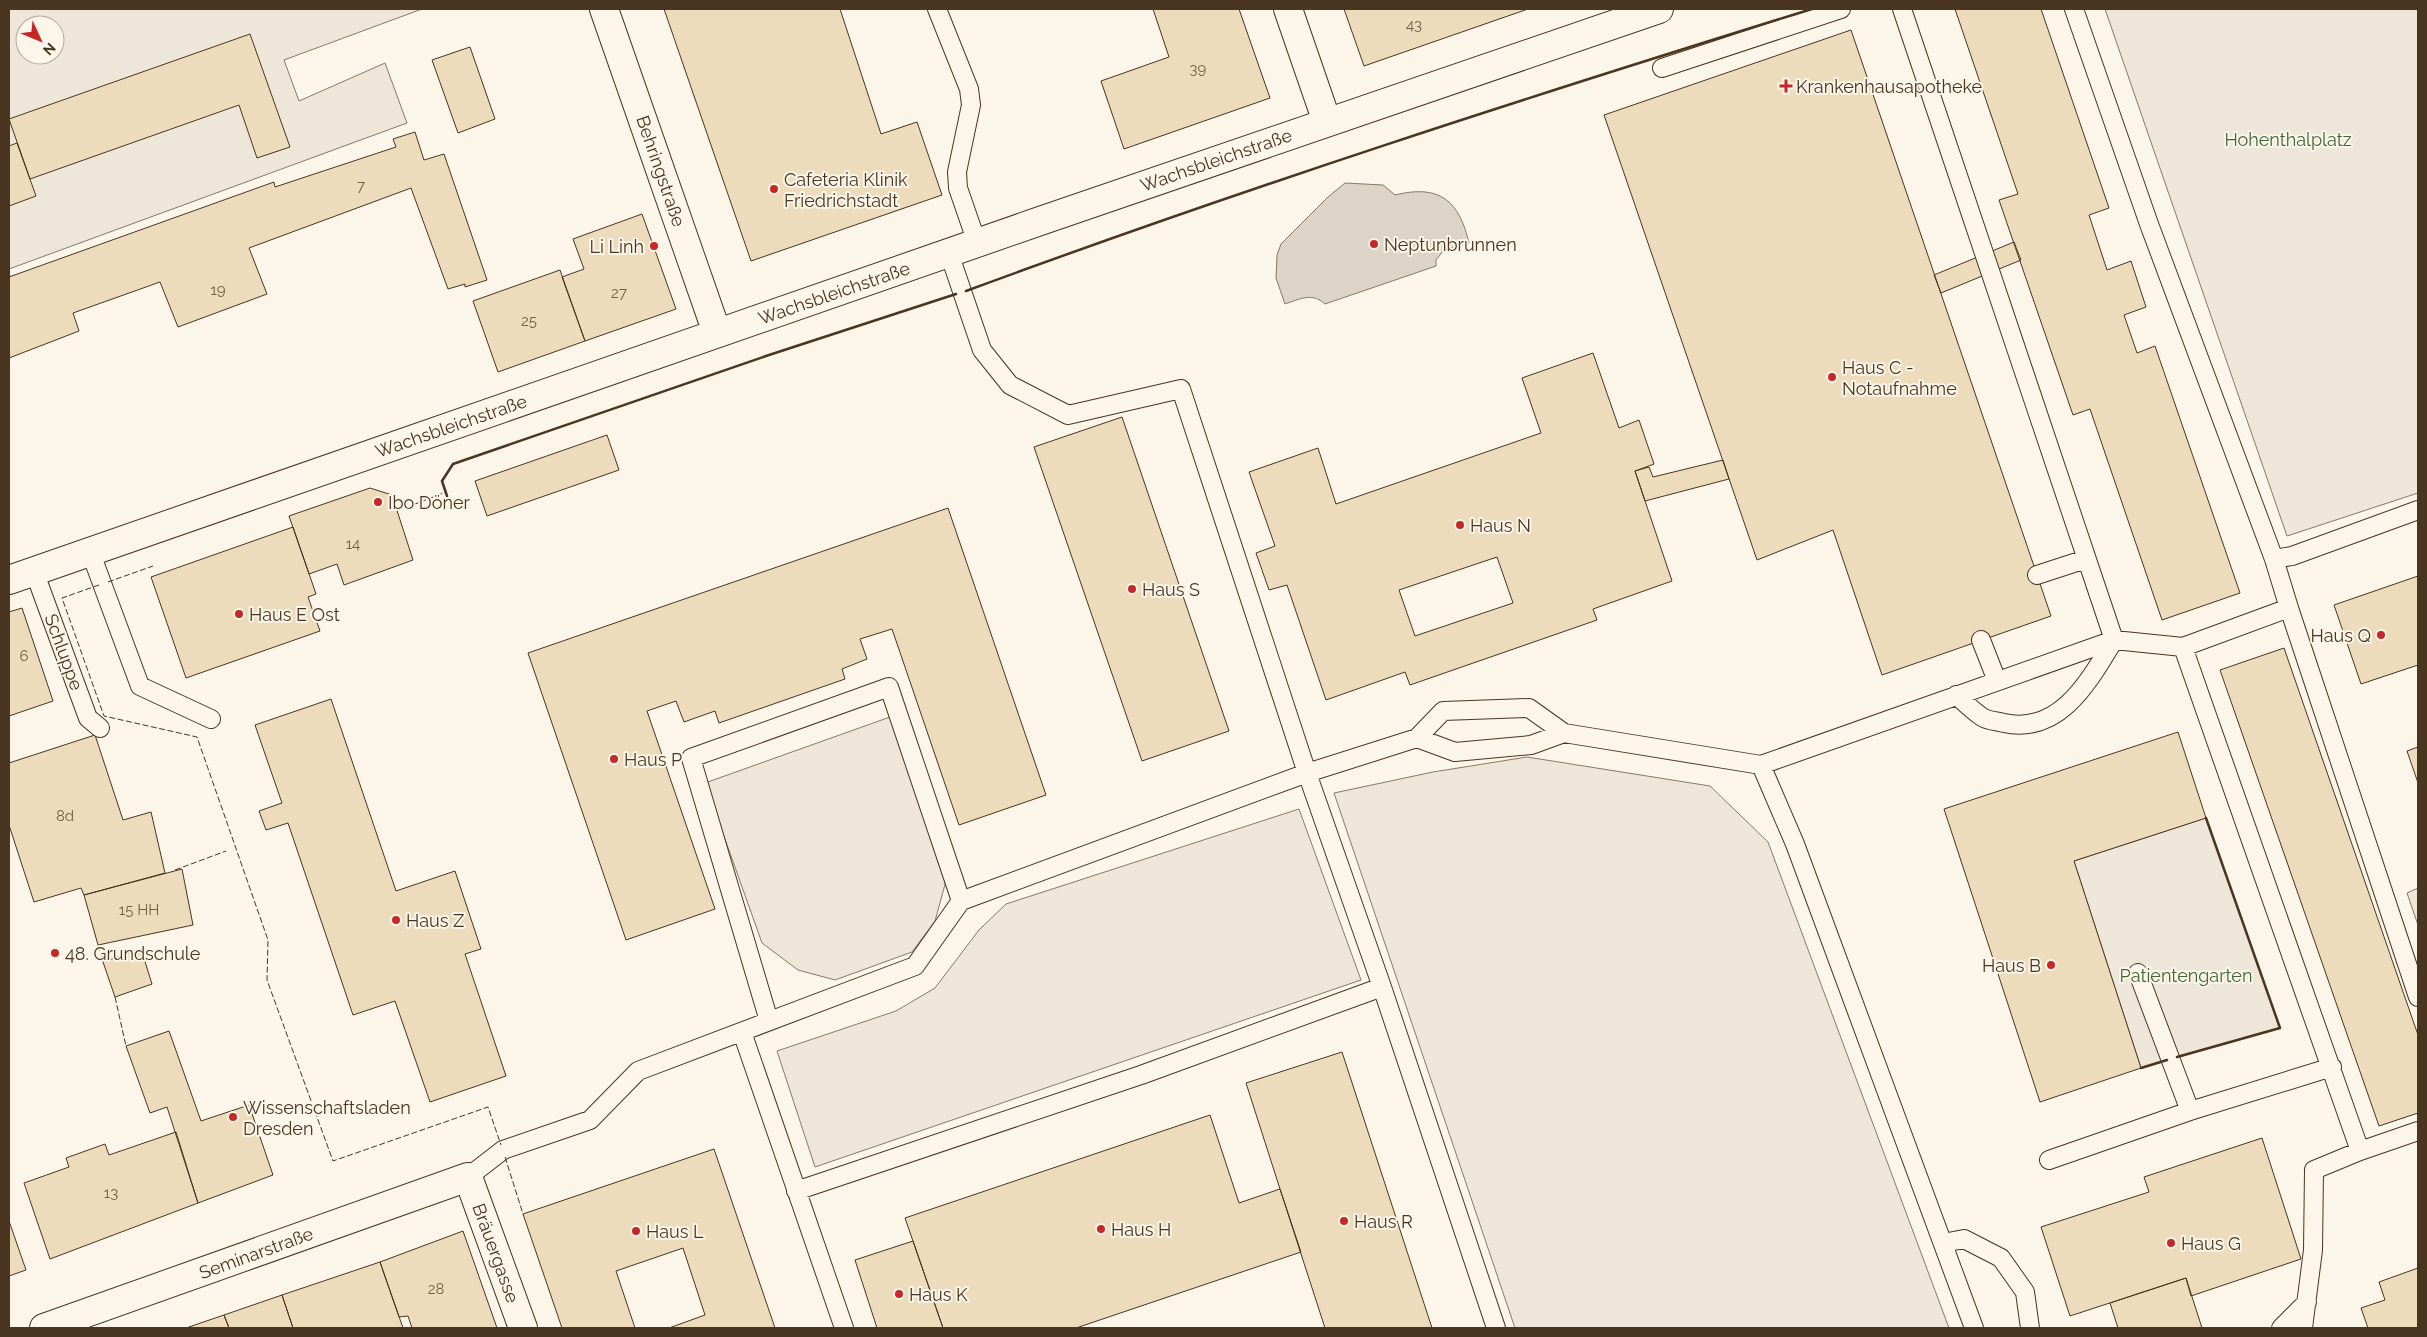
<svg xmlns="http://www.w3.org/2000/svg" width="2427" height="1337" font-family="Raleway,sans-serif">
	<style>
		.green { fill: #ede6d9; stroke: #887966; fill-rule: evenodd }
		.water { fill: #dcd4c6; stroke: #887966 }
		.building { fill: #ecdcbc; stroke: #4a3520; fill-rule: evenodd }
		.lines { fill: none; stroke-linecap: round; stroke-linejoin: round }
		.service-casing { stroke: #4a3520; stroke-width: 20 }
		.minor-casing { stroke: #4a3520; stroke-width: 30 }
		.service { stroke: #fbf6e9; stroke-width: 18 }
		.minor { stroke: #fbf6e9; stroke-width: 28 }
		.fence { stroke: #4a3520; stroke-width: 1; stroke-dasharray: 6 2.5; stroke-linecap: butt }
		.wall { stroke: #4a3520; stroke-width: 2.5 }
		.poi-dot { fill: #c62828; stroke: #fbf6e9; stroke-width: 2 }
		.labels { text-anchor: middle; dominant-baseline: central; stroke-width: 4; stroke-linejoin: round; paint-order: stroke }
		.number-label { font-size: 15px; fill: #725f47 }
		.poi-label { font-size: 18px; fill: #4a3520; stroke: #fbf6e9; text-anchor: start }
		.park-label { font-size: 18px; fill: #436837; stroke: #fbf6e9 }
		.street-label { font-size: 18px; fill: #4a3520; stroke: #fbf6e9 }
	</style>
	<rect width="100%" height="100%" fill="#fbf6e9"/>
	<!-- green -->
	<path class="green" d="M 9,9 L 422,9 L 284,60 L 299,101 L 385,63 L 407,123 L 9,269 ZM 25,25 L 55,25 L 55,55 L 25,55 Z
		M 2105,9 L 2418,9 L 2418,493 L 2287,536 Z
		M 890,717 L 947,877 L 935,921 L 912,952 L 835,980 L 798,970 L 762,943 L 705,783 Z
		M 1527,757 L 1710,786 L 1768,842 L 1949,1328 L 1515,1328 L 1334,793 L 1433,772 Z
		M 1299,809 L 1361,980 L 815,1167 L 777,1051 L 896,1011 L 935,988 L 979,930 L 1006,904 Z
		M 2206,818 L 2280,1028 L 2141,1068 L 2074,861 Z
		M 2418,888 L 2418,925 L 2407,893 Z"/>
	<!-- water -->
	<path class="water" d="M 1345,183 L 1383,185 L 1395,195 C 1439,184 1459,200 1469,243 L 1444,250 L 1436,260 L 1436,266 L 1325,304 C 1312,292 1300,299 1285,304 L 1276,278 L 1277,255 L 1281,244 L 1328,197 Z"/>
	<!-- building -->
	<path class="building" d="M 664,9 L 840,9 L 881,134 L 917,122 L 942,195 L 751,261 Z
		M 1153,9 L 1239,9 L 1270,98 L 1124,149 L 1101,81 L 1169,57 Z
		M 1344,9 L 1528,9 L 1364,66 Z
		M 1955,9 L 2041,9 L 2109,208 L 2089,215 L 2107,270 L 2131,261 L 2146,307 L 2124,315 L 2137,353 L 2155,346 L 2240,593 L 2162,620 L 2090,409 L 2073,415 L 1999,200 L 2018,194 Z
		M 1851,30 L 2051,616 L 1882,675 L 1833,530 L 1757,560 L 1604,115 Z
		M 250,34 L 290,147 L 257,158 L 239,105 L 30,179 L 9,119 Z
		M 470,47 L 495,119 L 458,133 L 432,60 Z
		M 415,132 L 424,160 L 444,154 L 487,280 L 465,287 L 465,284 L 448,289 L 411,188 L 249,248 L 267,294 L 178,327 L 160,282 L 73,313 L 79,331 L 9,358 L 9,277 L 274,182 L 275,187 L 396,147 L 393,139 Z
		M 17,143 L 36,196 L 9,206 L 9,146 Z
		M 642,214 L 676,309 L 585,341 L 562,277 L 584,269 L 573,239 Z
		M 2014,242 L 2021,260 L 1941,293 L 1934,275 Z
		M 560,270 L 585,341 L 498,372 L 473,301 Z
		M 1593,353 L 1619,428 L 1639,420 L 1654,464 L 1635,471 L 1672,581 L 1593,609 L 1597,620 L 1410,685 L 1405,672 L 1326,700 L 1287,585 L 1269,590 L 1256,553 L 1275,546 L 1249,472 L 1318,448 L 1336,504 L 1541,433 L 1522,378 ZM 1497,557 L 1513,603 L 1415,636 L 1399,590 Z
		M 1122,417 L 1229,731 L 1142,761 L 1034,447 Z
		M 607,435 L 619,470 L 487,516 L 475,481 Z
		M 1723,460 L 1729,479 L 1645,501 L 1635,471 L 1649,467 L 1653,477 Z
		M 370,488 L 392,495 L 413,560 L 344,585 L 337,564 L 309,574 L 289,516 Z
		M 948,508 L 1046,795 L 959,825 L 892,629 L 860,639 L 867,659 L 842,669 L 845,679 L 719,723 L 715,711 L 684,722 L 676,701 L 647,711 L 715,909 L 626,940 L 528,653 Z
		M 293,527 L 316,594 L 308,597 L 320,631 L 186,678 L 151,577 Z
		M 2418,576 L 2418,665 L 2361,684 L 2334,605 Z
		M 22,608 L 53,701 L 9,716 L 9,612 Z
		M 2284,648 L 2418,1035 L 2418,1113 L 2379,1126 L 2220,670 Z
		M 331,699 L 396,891 L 455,871 L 481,949 L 465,954 L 506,1076 L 430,1102 L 395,1001 L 353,1015 L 288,823 L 266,830 L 259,811 L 282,803 L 255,725 Z
		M 2178,732 L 2206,818 L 2074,861 L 2141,1068 L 2040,1102 L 1944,809 Z
		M 95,735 L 123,820 L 151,812 L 165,873 L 84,895 L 81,888 L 34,902 L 9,825 L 9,763 Z
		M 2418,747 L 2418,783 L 2407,751 Z
		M 182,869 L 193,925 L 98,945 L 84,895 Z
		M 141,949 L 152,984 L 115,997 L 103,962 Z
		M 169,1031 L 201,1121 L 249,1105 L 273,1175 L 198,1203 L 167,1107 L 150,1113 L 126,1046 Z
		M 1342,1052 L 1432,1328 L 1325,1328 L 1280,1189 L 1246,1083 Z
		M 1210,1115 L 1239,1203 L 1280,1189 L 1301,1252 L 1076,1328 L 943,1328 L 905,1218 Z
		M 176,1132 L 198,1203 L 50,1259 L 24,1183 L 69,1167 L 66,1158 L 105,1144 L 109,1155 Z
		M 2262,1138 L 2301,1259 L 2191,1296 L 2186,1278 L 2070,1316 L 2041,1227 L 2149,1192 L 2144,1177 Z
		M 714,1149 L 775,1328 L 669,1328 L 705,1315 L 683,1248 L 616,1271 L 635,1328 L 562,1328 L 523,1214 Z
		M 9,1221 L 26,1270 L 9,1276 Z
		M 463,1231 L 497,1328 L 412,1328 L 408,1316 L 399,1317 L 380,1262 Z
		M 913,1241 L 943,1328 L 877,1328 L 855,1260 Z
		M 380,1262 L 403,1328 L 293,1328 L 282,1295 Z
		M 2418,1268 L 2418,1328 L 2368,1328 L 2361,1308 L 2385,1300 L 2379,1282 Z
		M 2186,1278 L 2202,1328 L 2118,1328 L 2110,1303 Z
		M 282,1295 L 293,1328 L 229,1328 L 224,1315 Z
		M 224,1315 L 229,1328 L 186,1328 Z"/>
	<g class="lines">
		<defs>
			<path id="service" d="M 937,9 L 969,89 L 971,105 L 957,172 L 958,188 L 977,243
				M 1902,9 L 2114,640 C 2089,681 2060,735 2004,723 C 1997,721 1988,721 1982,717 C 1973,711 1964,702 1956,695
				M 2074,9 L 2149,224 L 2274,559
				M 1662,68 L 1841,9
				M 949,253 L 982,350 L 1010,385 L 1068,415 L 1181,389 L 1307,773 L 1382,987 L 1496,1328
				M 90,551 L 140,686 L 211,719
				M 34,571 L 88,718 L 100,728
				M 2037,575 L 2086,559
				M 2289,608 L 2274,559 L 2292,556 L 2418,510
				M 1981,640 L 1997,681
				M 2183,647 L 2360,1151
				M 1417,738 L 1455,752 L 1531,745 L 1564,733
				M 2138,973 L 2190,1111
				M 769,1021 L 691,758 L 889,687 L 961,901
				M 742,1032 L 844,1328
				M 2049,1160 L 2190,1111 L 2332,1067
				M 468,1177 L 503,1150 L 590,1120 L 638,1071 L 915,966 L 961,901 L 1307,773 L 1417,738 L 1443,711 L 1529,708 L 1564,733 L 1761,765
				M 796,1191 L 1141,1075 L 1382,987
				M 1943,1243 L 1964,1239 L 2001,1258 L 2025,1292 L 2030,1328
				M 1974,1328 L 1795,844 L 1761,765 L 2114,640 L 2183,647 L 2289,608 L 2418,997
				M 2281,1328 L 2307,1302
				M 2303,1328 L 2313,1250 L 2314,1170 L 2360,1151 L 2418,1131"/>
			<path id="minor" d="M 604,9 L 717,333
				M 1288,9 L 1327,122
				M 9,580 L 1043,220 L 1659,9
				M 44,1328 L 468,1177 L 523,1328"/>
		</defs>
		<!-- service casing -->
		<use href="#service" class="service-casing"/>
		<!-- minor casing -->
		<use href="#minor" class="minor-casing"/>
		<!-- service -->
		<use href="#service" class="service"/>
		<!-- minor -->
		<use href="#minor" class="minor"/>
		<!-- fence -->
		<path class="fence" d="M 397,511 L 446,492
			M 108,582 L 153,566
			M 99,585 L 62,598 L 104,716 L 197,737 L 268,940 L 267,980 L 333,1161 L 488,1107 L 501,1145
			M 175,870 L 226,851
			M 98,945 L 103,962
			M 115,997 L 126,1046
			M 505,1157 L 523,1214"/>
		<!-- wall -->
		<path class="wall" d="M 966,291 C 1245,188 1528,97 1812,9
			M 447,496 L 442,481 L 453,464 L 769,355 L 956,294
			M 2177,1057 L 2280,1028 L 2206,818
			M 2141,1068 L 2167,1060"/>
	</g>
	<!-- markers -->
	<g class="poi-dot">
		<path d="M1783.5 78.5h5v5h5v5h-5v5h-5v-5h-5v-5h5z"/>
		<circle cx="774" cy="189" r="5"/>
		<circle cx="1374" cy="244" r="5"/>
		<circle cx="654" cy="246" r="5"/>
		<circle cx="1832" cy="377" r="5"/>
		<circle cx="378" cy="502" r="5"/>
		<circle cx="1460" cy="525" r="5"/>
		<circle cx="1132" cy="589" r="5"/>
		<circle cx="239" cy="614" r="5"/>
		<circle cx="2381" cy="635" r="5"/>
		<circle cx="614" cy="759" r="5"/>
		<circle cx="396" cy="920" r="5"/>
		<circle cx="55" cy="953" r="5"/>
		<circle cx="2051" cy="965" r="5"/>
		<circle cx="233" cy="1117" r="5"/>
		<circle cx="1344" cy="1221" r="5"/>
		<circle cx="1101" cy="1229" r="5"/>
		<circle cx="636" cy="1231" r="5"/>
		<circle cx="2171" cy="1243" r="5"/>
		<circle cx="899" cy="1294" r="5"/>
	</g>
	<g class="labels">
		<!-- number labels -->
		<g class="number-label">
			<text x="1414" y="25">43</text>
			<text x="1198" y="69">39</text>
			<text x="361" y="186">7</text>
			<text x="218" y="290">19</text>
			<text x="619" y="293">27</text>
			<text x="529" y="321">25</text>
			<text x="353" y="544">14</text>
			<text x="24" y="656">6</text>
			<text x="65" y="816">8d</text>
			<text x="139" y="910">15 HH</text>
			<text x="111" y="1193">13</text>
			<text x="436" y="1289">28</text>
		</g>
		<!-- poi labels -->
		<g class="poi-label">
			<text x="1796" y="86">Krankenhausapotheke</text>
			<text x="784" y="179">Cafeteria Klinik<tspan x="784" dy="21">Friedrichstadt</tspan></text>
			<text x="1384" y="244">Neptunbrunnen</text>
			<text x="644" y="246" text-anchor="end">Li Linh</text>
			<text x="1842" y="367">Haus C -<tspan x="1842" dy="21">Notaufnahme</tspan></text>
			<text x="388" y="502">Ibo Döner</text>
			<text x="1470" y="525">Haus N</text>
			<text x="1142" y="589">Haus S</text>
			<text x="249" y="614">Haus E Ost</text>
			<text x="2371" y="635" text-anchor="end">Haus Q</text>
			<text x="624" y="759">Haus P</text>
			<text x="406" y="920">Haus Z</text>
			<text x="65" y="953">48. Grundschule</text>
			<text x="2041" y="965" text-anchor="end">Haus B</text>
			<text x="243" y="1107">Wissenschaftsladen<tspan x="243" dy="21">Dresden</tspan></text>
			<text x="1354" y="1221">Haus R</text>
			<text x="1111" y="1229">Haus H</text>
			<text x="646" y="1231">Haus L</text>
			<text x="2181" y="1243">Haus G</text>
			<text x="909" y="1294">Haus K</text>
		</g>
		<!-- park labels -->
		<g class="park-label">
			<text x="2288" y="139">Hohenthalplatz</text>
			<text x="2186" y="975">Patientengarten</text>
		</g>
		<!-- street labels -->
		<g class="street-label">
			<text transform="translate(1216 160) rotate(-19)">Wachsbleichstraße</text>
			<text transform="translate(661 171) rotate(71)">Behringstraße</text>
			<text transform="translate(834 293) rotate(-19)">Wachsbleichstraße</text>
			<text transform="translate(451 426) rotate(-19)">Wachsbleichstraße</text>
			<text transform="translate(64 652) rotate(70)">Schluppe</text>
			<text transform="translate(256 1253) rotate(-20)">Seminarstraße</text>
			<text transform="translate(496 1253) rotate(70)">Bräuergasse</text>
		</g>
	</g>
	<!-- border -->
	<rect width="2427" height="1337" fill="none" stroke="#4a3520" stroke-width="20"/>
	<!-- north arrow -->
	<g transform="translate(40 40) rotate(134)"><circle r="24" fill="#fbf6e9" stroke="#b4a999"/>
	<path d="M0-4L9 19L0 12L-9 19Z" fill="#c62828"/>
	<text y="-8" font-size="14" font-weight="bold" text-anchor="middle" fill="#4a3520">N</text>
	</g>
</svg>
